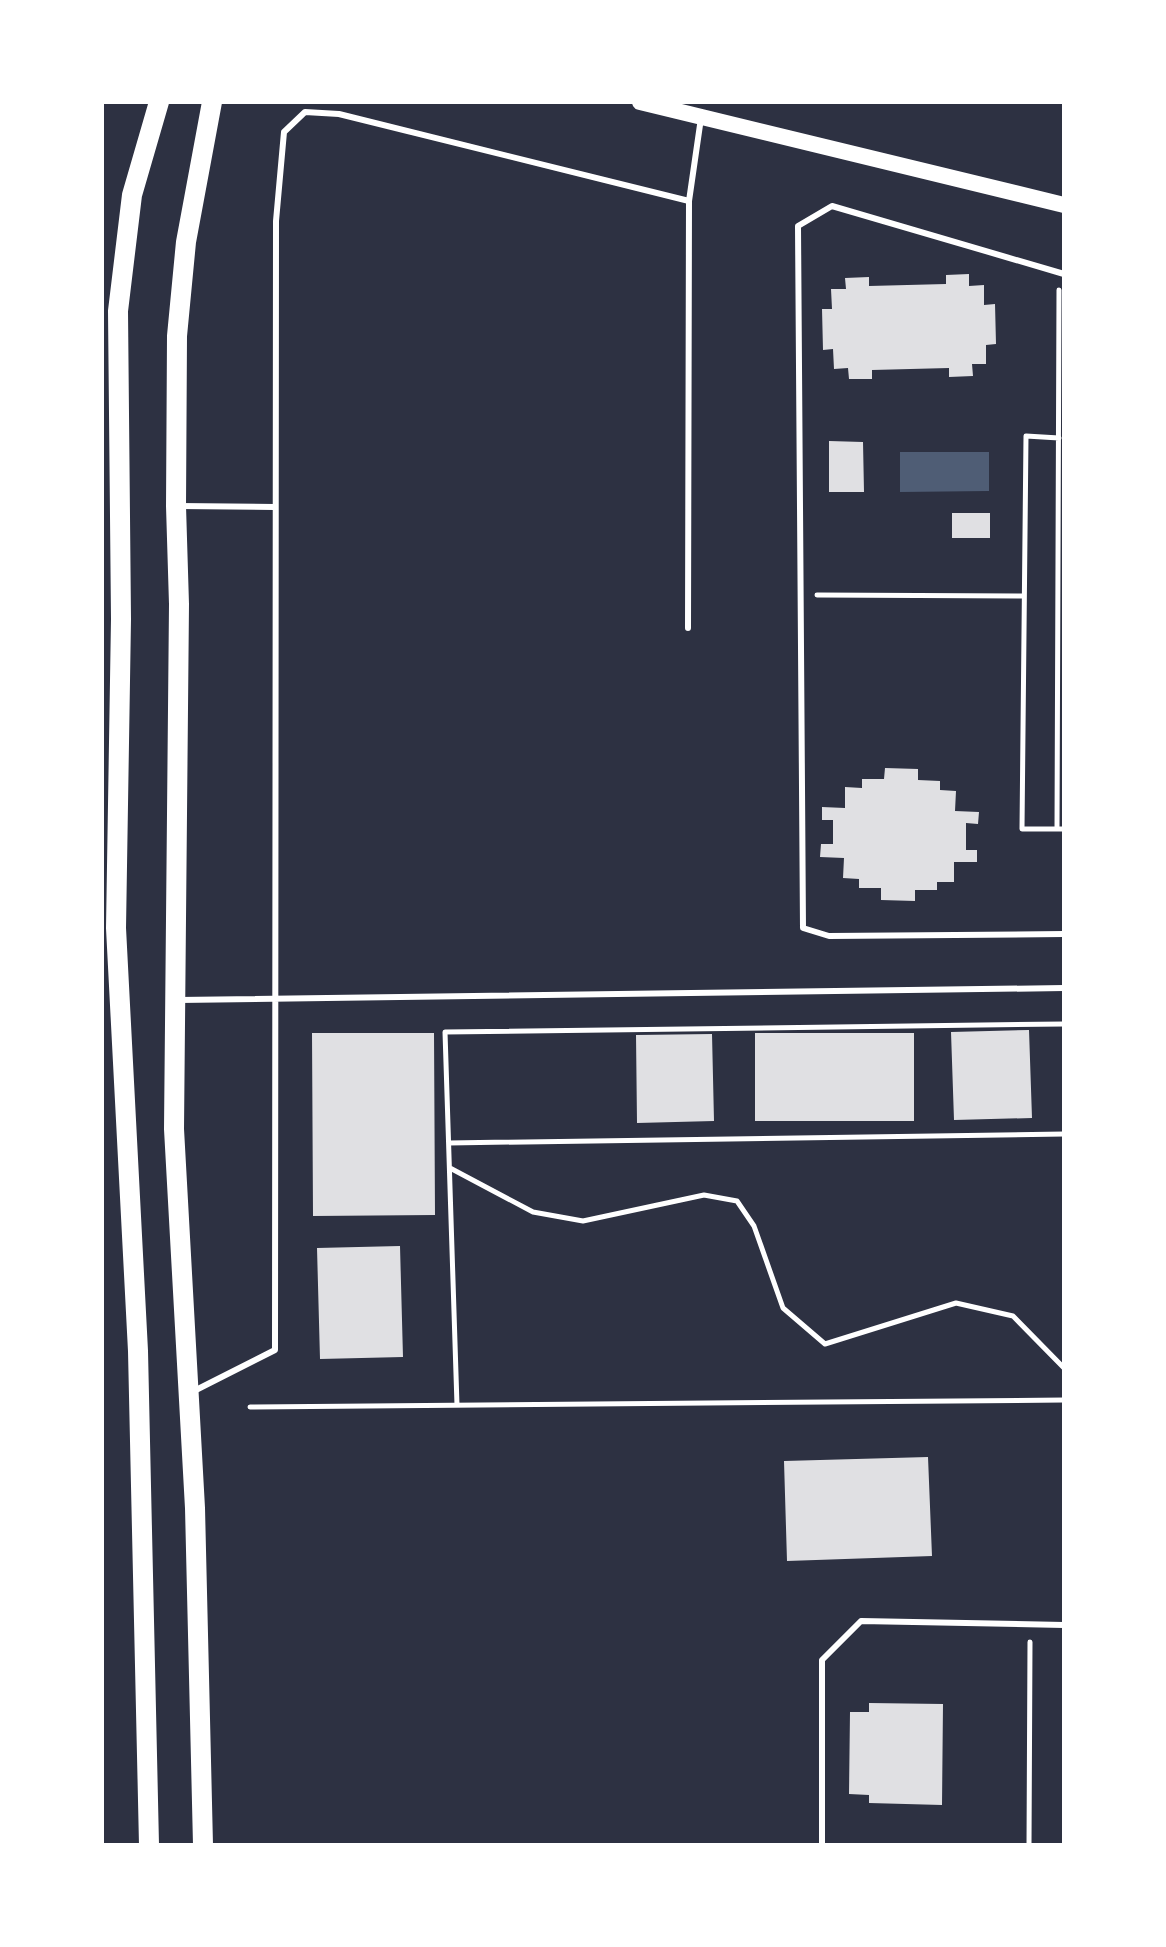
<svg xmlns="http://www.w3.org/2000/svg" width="1166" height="1947" font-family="Lato,sans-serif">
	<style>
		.water { fill: #4f5d75 }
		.building { fill: #e0e0e3 }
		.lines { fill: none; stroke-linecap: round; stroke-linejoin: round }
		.path { stroke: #fff; stroke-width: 5 }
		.service { stroke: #fff; stroke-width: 6 }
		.secondary { stroke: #fff; stroke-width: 16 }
		.primary { stroke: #fff; stroke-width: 20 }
	</style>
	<rect width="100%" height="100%" fill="#2d3142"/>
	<!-- water -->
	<path class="water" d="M 900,452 L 989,452 L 989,491 L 900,492 Z"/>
	<!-- building -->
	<path class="building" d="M 969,274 L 969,286 L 984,285 L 984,305 L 995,304 L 996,344 L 986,345 L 986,364 L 972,364 L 973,376 L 949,377 L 949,368 L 872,370 L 872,379 L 849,379 L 848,368 L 834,369 L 833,349 L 823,350 L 822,309 L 832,309 L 831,289 L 846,289 L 845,278 L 869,277 L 869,286 L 946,284 L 946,275 Z
		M 829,441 L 863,442 L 864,492 L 829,492 Z
		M 952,513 L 990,513 L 990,538 L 952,538 Z
		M 885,768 L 918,769 L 918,780 L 940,781 L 940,790 L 956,791 L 955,811 L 979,812 L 978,824 L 966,823 L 966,850 L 977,850 L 977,862 L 954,862 L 954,882 L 937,882 L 937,890 L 915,890 L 915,901 L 881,900 L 881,888 L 859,888 L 859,879 L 843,878 L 844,858 L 820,857 L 821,844 L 833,844 L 833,820 L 822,820 L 822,807 L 845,808 L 845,787 L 862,788 L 862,779 L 884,779 Z
		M 1029,1030 L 1032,1118 L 954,1120 L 951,1032 Z
		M 312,1033 L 434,1033 L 435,1215 L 313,1216 Z
		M 755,1033 L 914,1033 L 914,1121 L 755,1121 Z
		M 712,1034 L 714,1121 L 637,1123 L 636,1035 Z
		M 400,1246 L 403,1357 L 320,1359 L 317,1248 Z
		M 928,1457 L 932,1556 L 787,1561 L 784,1461 Z
		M 869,1703 L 943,1704 L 942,1805 L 869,1803 L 869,1795 L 849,1794 L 850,1712 L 869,1712 Z"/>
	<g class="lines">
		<!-- path -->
		<path class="path" d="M 1059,438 L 1026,436 L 1022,829 L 1064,829
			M 817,595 L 1024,596
			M 1057,829 L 1059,290
			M 449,1143 L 1064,1134
			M 450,1168 L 533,1212 L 583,1221 L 704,1195 L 737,1201 L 754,1226 L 783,1308 L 825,1344 L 956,1303 L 1013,1316 L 1064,1368
			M 457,1405 L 445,1032 L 1064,1024
			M 250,1407 L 1064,1400
			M 1029,1845 L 1030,1642"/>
		<!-- service -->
		<path class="service" d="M 689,201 L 701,118
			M 1064,274 L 832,206 L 798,226 L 803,928 L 829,936 L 1064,934
			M 179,506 L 275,507
			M 179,1000 L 1064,988
			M 192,1392 L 275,1350 L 276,221 L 284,132 L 305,112 L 339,114 L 689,201 L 688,628
			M 822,1845 L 822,1660 L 861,1621 L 1064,1625"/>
		<!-- secondary -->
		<path class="secondary" d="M 640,102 L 1064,205"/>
		<!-- primary -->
		<path class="primary" d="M 149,1845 L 138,1351 L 116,928 L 121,619 L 118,311 L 132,195 L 159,102
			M 203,1845 L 195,1508 L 174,1129 L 179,604 L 176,506 L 177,336 L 186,242 L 212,102"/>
	</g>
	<!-- border -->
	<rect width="1166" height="1947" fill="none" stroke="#ffffff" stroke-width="208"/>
</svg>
